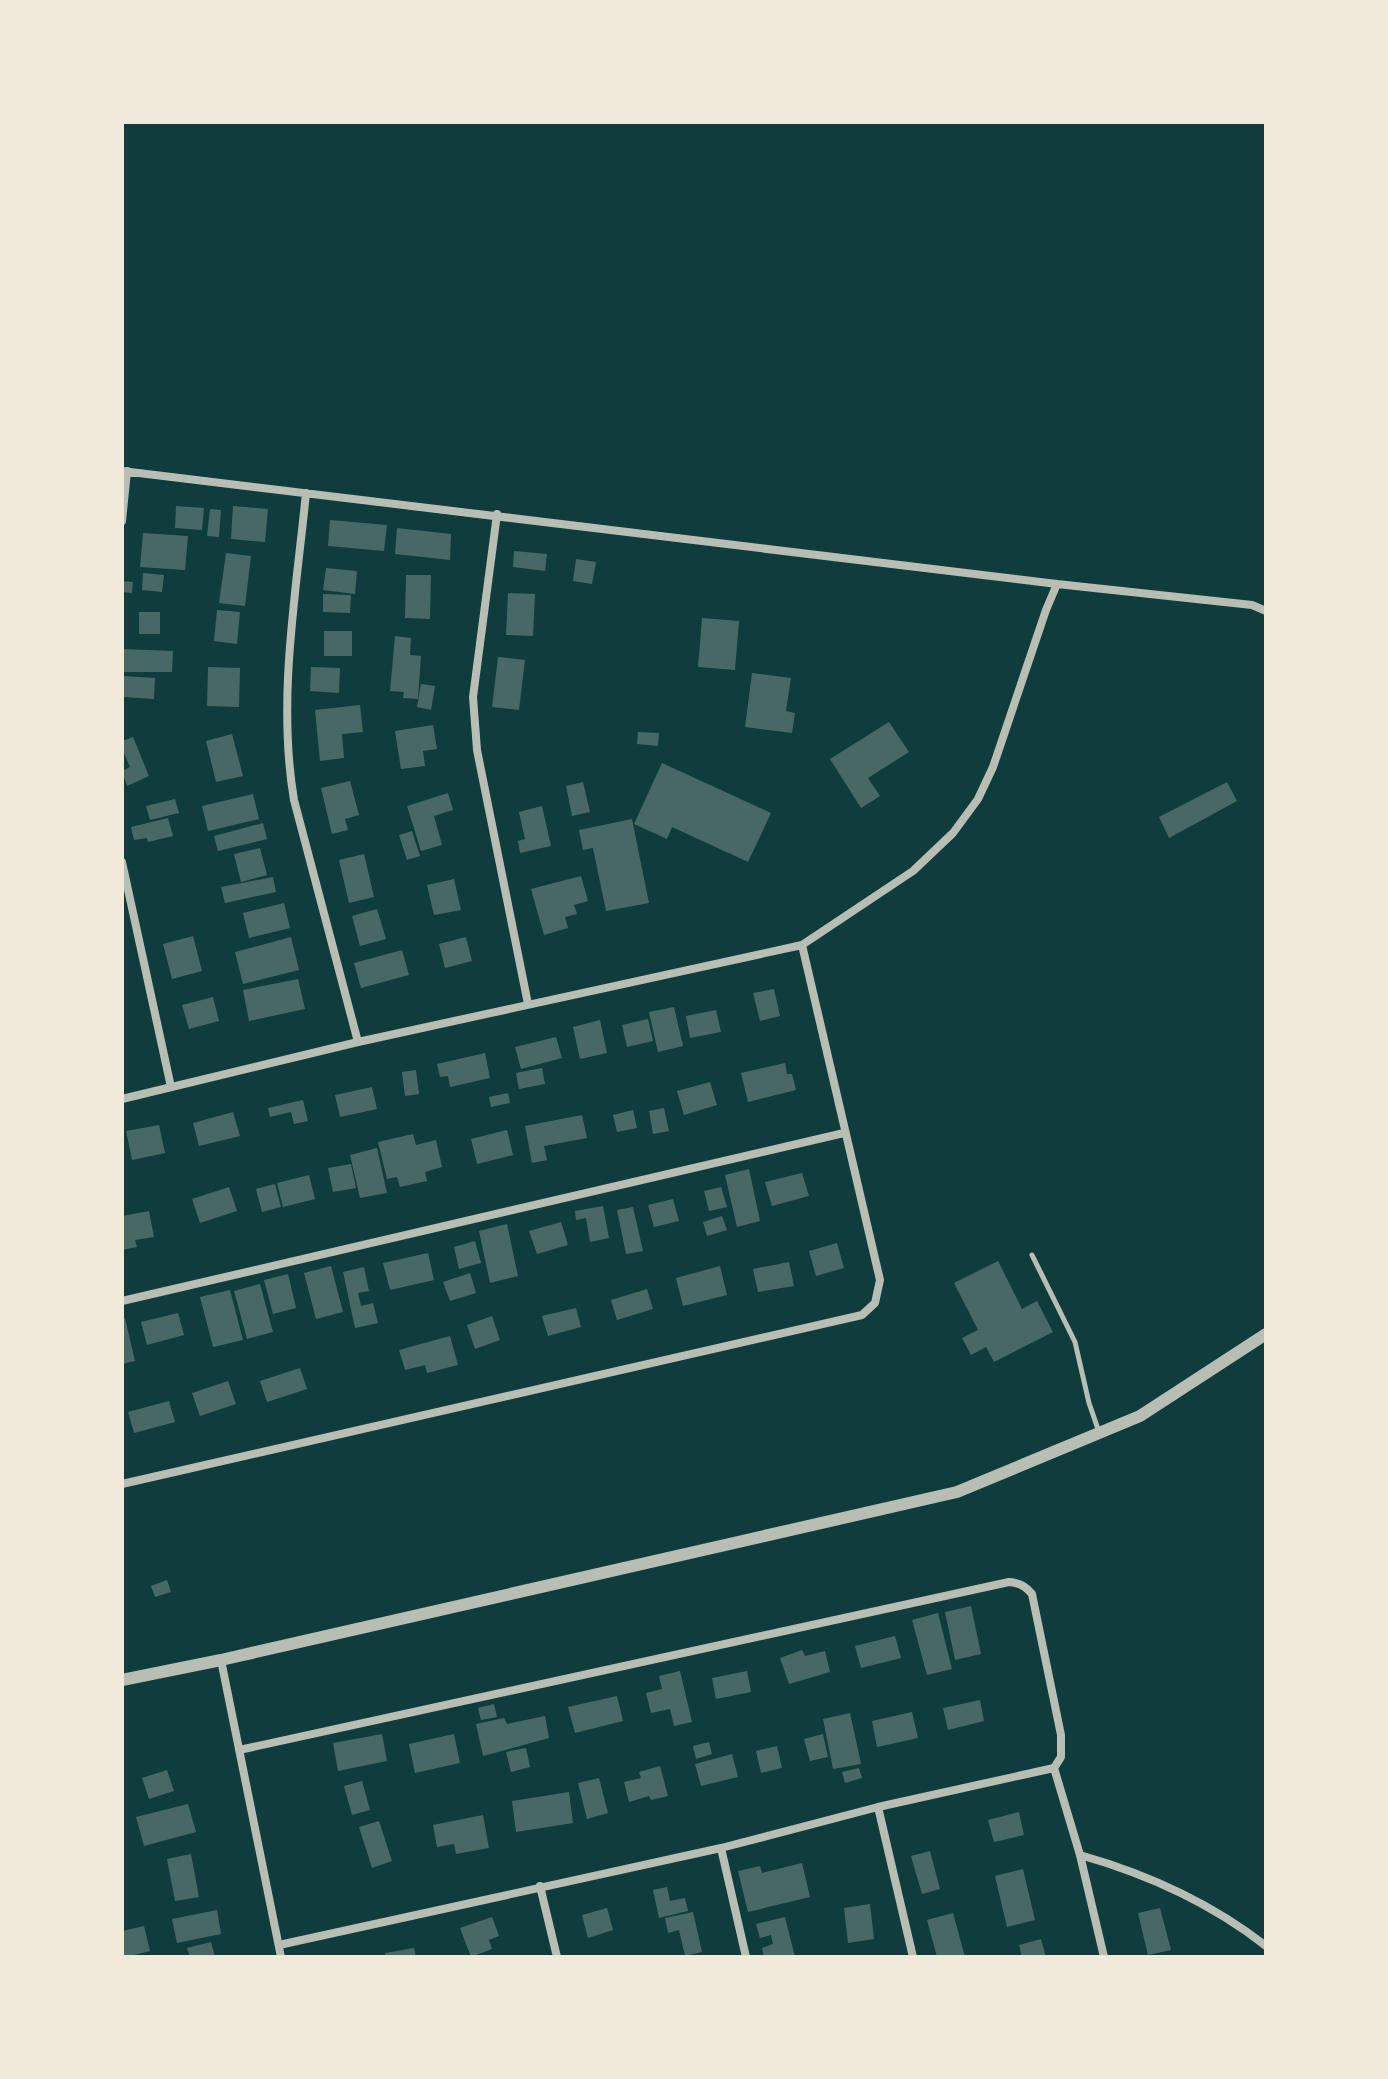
<svg xmlns="http://www.w3.org/2000/svg" width="1388" height="2079" font-family="Figtree,sans-serif">
	<style>
		.building { fill: #486865 }
		.lines { fill: none; stroke-linecap: round; stroke-linejoin: round }
		.service { stroke: #b8beb3; stroke-width: 5 }
		.minor { stroke: #b8beb3; stroke-width: 8 }
		.tertiary { stroke: #b8beb3; stroke-width: 12 }
	</style>
	<rect width="100%" height="100%" fill="#0f3d3e"/>
	<!-- building -->
	<path class="building" d="M 176,506 L 204,508 L 202,530 L 175,528 Z
		M 233,506 L 268,509 L 265,542 L 231,539 Z
		M 210,509 L 221,510 L 219,537 L 207,536 Z
		M 330,520 L 387,525 L 384,551 L 328,546 Z
		M 397,528 L 451,534 L 450,560 L 395,554 Z
		M 143,533 L 188,536 L 185,570 L 140,567 Z
		M 514,551 L 547,554 L 545,571 L 513,567 Z
		M 226,553 L 251,556 L 245,606 L 219,603 Z
		M 576,559 L 596,562 L 592,584 L 573,581 Z
		M 326,568 L 357,571 L 355,594 L 323,590 Z
		M 143,573 L 164,575 L 162,592 L 142,590 Z
		M 406,575 L 431,575 L 430,619 L 405,618 Z
		M 122,581 L 133,582 L 132,593 L 122,592 Z
		M 508,593 L 535,594 L 533,636 L 506,635 Z
		M 323,594 L 351,595 L 350,613 L 323,612 Z
		M 217,610 L 240,612 L 237,644 L 214,641 Z
		M 139,612 L 160,612 L 160,634 L 139,634 Z
		M 702,618 L 739,621 L 735,670 L 698,667 Z
		M 324,631 L 352,631 L 352,656 L 324,656 Z
		M 395,636 L 411,638 L 410,655 L 421,656 L 418,699 L 403,698 L 404,692 L 390,691 Z
		M 123,649 L 173,651 L 172,672 L 122,672 Z
		M 498,657 L 525,660 L 519,710 L 492,707 Z
		M 208,667 L 240,668 L 239,707 L 207,706 Z
		M 311,667 L 340,668 L 339,693 L 310,691 Z
		M 752,673 L 791,678 L 786,711 L 795,713 L 792,733 L 745,727 Z
		M 124,676 L 155,678 L 154,699 L 123,697 Z
		M 421,684 L 435,686 L 431,710 L 417,707 Z
		M 360,705 L 363,732 L 342,734 L 344,758 L 320,761 L 315,710 Z
		M 889,722 L 909,752 L 868,778 L 880,796 L 861,808 L 830,759 Z
		M 433,725 L 437,749 L 423,751 L 425,766 L 401,769 L 395,731 Z
		M 638,732 L 659,733 L 658,746 L 637,744 Z
		M 232,734 L 243,776 L 216,782 L 206,741 Z
		M 133,737 L 149,776 L 127,786 L 122,771 L 130,767 L 122,749 L 122,741 Z
		M 662,763 L 771,813 L 748,862 L 672,827 L 667,839 L 634,824 Z
		M 350,781 L 359,815 L 345,819 L 348,830 L 332,834 L 321,788 Z
		M 583,782 L 590,812 L 572,816 L 566,786 Z
		M 1227,782 L 1237,801 L 1169,838 L 1159,817 Z
		M 448,793 L 453,810 L 434,816 L 442,845 L 421,851 L 407,806 Z
		M 253,794 L 259,819 L 208,831 L 202,806 Z
		M 175,799 L 179,813 L 150,820 L 146,806 Z
		M 542,806 L 551,846 L 520,853 L 518,841 L 525,839 L 519,812 Z
		M 168,818 L 173,836 L 148,842 L 147,838 L 134,840 L 131,827 Z
		M 632,819 L 649,903 L 606,911 L 593,848 L 583,850 L 579,830 Z
		M 263,823 L 267,839 L 218,851 L 214,836 Z
		M 412,831 L 420,856 L 407,860 L 399,835 Z
		M 260,848 L 267,875 L 241,882 L 234,854 Z
		M 364,854 L 374,897 L 349,903 L 339,860 Z
		M 581,876 L 588,901 L 574,905 L 577,914 L 565,917 L 568,928 L 544,935 L 531,889 Z
		M 273,877 L 276,892 L 225,903 L 221,887 Z
		M 454,879 L 461,910 L 434,915 L 427,885 Z
		M 284,903 L 290,928 L 249,938 L 243,913 Z
		M 377,909 L 386,939 L 360,946 L 352,916 Z
		M 193,936 L 202,971 L 172,979 L 163,944 Z
		M 291,937 L 299,970 L 243,984 L 235,952 Z
		M 466,937 L 472,961 L 445,968 L 439,944 Z
		M 402,950 L 409,975 L 361,988 L 354,963 Z
		M 298,979 L 305,1009 L 249,1021 L 243,990 Z
		M 774,989 L 780,1016 L 760,1021 L 753,993 Z
		M 213,997 L 219,1021 L 189,1029 L 182,1005 Z
		M 674,1007 L 683,1046 L 658,1052 L 649,1012 Z
		M 716,1010 L 721,1032 L 690,1038 L 686,1016 Z
		M 648,1019 L 653,1041 L 627,1047 L 622,1025 Z
		M 600,1020 L 607,1053 L 580,1059 L 573,1027 Z
		M 556,1037 L 562,1058 L 521,1069 L 515,1047 Z
		M 485,1053 L 490,1078 L 450,1087 L 448,1076 L 440,1077 L 437,1064 Z
		M 785,1063 L 787,1074 L 792,1074 L 796,1090 L 748,1102 L 741,1073 Z
		M 542,1068 L 545,1084 L 519,1089 L 516,1073 Z
		M 416,1070 L 419,1094 L 405,1096 L 402,1072 Z
		M 710,1082 L 717,1105 L 684,1115 L 677,1091 Z
		M 372,1087 L 377,1109 L 340,1117 L 335,1095 Z
		M 508,1093 L 510,1103 L 491,1107 L 489,1097 Z
		M 303,1100 L 308,1121 L 294,1124 L 291,1112 L 270,1117 L 268,1108 Z
		M 664,1108 L 669,1131 L 653,1134 L 649,1111 Z
		M 633,1110 L 637,1128 L 617,1132 L 613,1115 Z
		M 233,1112 L 240,1136 L 199,1146 L 193,1123 Z
		M 582,1115 L 587,1138 L 544,1146 L 547,1160 L 532,1163 L 525,1126 Z
		M 159,1125 L 165,1153 L 132,1160 L 126,1131 Z
		M 507,1130 L 513,1155 L 477,1164 L 471,1139 Z
		M 413,1134 L 416,1145 L 436,1140 L 442,1167 L 425,1172 L 427,1181 L 400,1187 L 397,1177 L 387,1179 L 378,1142 Z
		M 377,1148 L 387,1193 L 360,1198 L 350,1155 Z
		M 351,1164 L 356,1188 L 333,1192 L 328,1168 Z
		M 749,1169 L 760,1221 L 737,1227 L 725,1175 Z
		M 802,1173 L 809,1196 L 772,1206 L 765,1182 Z
		M 309,1175 L 315,1199 L 283,1207 L 277,1183 Z
		M 275,1184 L 281,1207 L 262,1212 L 256,1189 Z
		M 229,1187 L 237,1211 L 200,1223 L 192,1199 Z
		M 721,1187 L 727,1207 L 709,1211 L 704,1191 Z
		M 673,1199 L 679,1221 L 654,1227 L 648,1205 Z
		M 603,1206 L 609,1238 L 590,1242 L 586,1218 L 576,1220 L 575,1211 Z
		M 633,1207 L 643,1251 L 626,1254 L 617,1210 Z
		M 149,1211 L 154,1237 L 135,1240 L 137,1247 L 122,1250 L 122,1216 Z
		M 722,1216 L 727,1230 L 707,1236 L 703,1222 Z
		M 561,1222 L 568,1245 L 537,1254 L 529,1231 Z
		M 507,1224 L 518,1276 L 490,1283 L 479,1231 Z
		M 475,1241 L 481,1263 L 459,1269 L 454,1247 Z
		M 837,1243 L 844,1268 L 816,1276 L 809,1251 Z
		M 428,1253 L 434,1280 L 390,1290 L 383,1263 Z
		M 998,1261 L 1022,1309 L 1037,1301 L 1053,1332 L 994,1362 L 986,1347 L 971,1355 L 962,1338 L 978,1330 L 954,1283 Z
		M 789,1262 L 794,1286 L 758,1292 L 753,1269 Z
		M 331,1266 L 343,1312 L 316,1319 L 304,1273 Z
		M 720,1266 L 727,1295 L 683,1306 L 676,1278 Z
		M 364,1267 L 369,1291 L 358,1293 L 361,1306 L 373,1303 L 378,1323 L 355,1328 L 343,1272 Z
		M 470,1273 L 476,1293 L 450,1301 L 443,1282 Z
		M 288,1274 L 296,1308 L 273,1314 L 264,1280 Z
		M 260,1284 L 273,1332 L 247,1339 L 234,1291 Z
		M 647,1289 L 653,1309 L 617,1320 L 611,1300 Z
		M 230,1290 L 243,1340 L 213,1347 L 200,1297 Z
		M 576,1308 L 581,1327 L 548,1336 L 542,1316 Z
		M 178,1313 L 184,1335 L 147,1345 L 141,1322 Z
		M 492,1316 L 500,1340 L 475,1349 L 467,1325 Z
		M 125,1318 L 135,1361 L 122,1364 L 122,1319 Z
		M 450,1336 L 458,1365 L 427,1373 L 425,1365 L 405,1370 L 399,1350 Z
		M 300,1368 L 307,1389 L 267,1402 L 260,1381 Z
		M 228,1381 L 236,1404 L 200,1416 L 192,1393 Z
		M 169,1401 L 175,1422 L 134,1433 L 128,1412 Z
		M 167,1580 L 171,1592 L 155,1597 L 151,1586 Z
		M 971,1606 L 981,1654 L 955,1660 L 945,1612 Z
		M 938,1613 L 952,1669 L 927,1675 L 912,1620 Z
		M 895,1636 L 901,1658 L 861,1668 L 855,1646 Z
		M 802,1650 L 805,1656 L 825,1651 L 830,1672 L 789,1684 L 780,1658 Z
		M 680,1671 L 692,1722 L 674,1726 L 670,1709 L 651,1713 L 646,1693 L 662,1689 L 659,1676 Z
		M 747,1671 L 751,1692 L 716,1699 L 712,1678 Z
		M 617,1696 L 623,1721 L 575,1733 L 568,1707 Z
		M 980,1700 L 984,1721 L 948,1730 L 943,1708 Z
		M 494,1704 L 497,1717 L 481,1720 L 478,1708 Z
		M 912,1712 L 918,1738 L 877,1747 L 872,1721 Z
		M 850,1713 L 861,1764 L 833,1769 L 823,1719 Z
		M 545,1716 L 549,1738 L 483,1756 L 476,1724 L 504,1718 L 507,1724 Z
		M 382,1734 L 387,1761 L 338,1771 L 333,1743 Z
		M 454,1734 L 460,1763 L 415,1773 L 409,1744 Z
		M 823,1734 L 828,1757 L 810,1761 L 804,1739 Z
		M 709,1742 L 712,1754 L 696,1759 L 693,1746 Z
		M 777,1746 L 782,1768 L 761,1773 L 756,1751 Z
		M 526,1748 L 530,1767 L 511,1772 L 506,1752 Z
		M 732,1754 L 738,1777 L 701,1786 L 695,1764 Z
		M 660,1766 L 668,1796 L 651,1800 L 649,1796 L 629,1802 L 624,1782 L 641,1778 L 639,1772 Z
		M 859,1768 L 862,1778 L 845,1783 L 842,1772 Z
		M 167,1770 L 174,1791 L 149,1799 L 142,1778 Z
		M 599,1778 L 608,1813 L 587,1819 L 578,1783 Z
		M 362,1781 L 370,1810 L 352,1815 L 344,1786 Z
		M 569,1792 L 573,1823 L 516,1832 L 512,1801 Z
		M 188,1804 L 196,1832 L 144,1846 L 136,1817 Z
		M 1019,1812 L 1024,1835 L 994,1842 L 988,1820 Z
		M 483,1815 L 489,1848 L 456,1854 L 454,1844 L 437,1847 L 433,1825 Z
		M 379,1821 L 392,1861 L 372,1868 L 359,1827 Z
		M 930,1851 L 940,1889 L 922,1894 L 911,1856 Z
		M 191,1854 L 199,1897 L 175,1901 L 167,1859 Z
		M 802,1863 L 810,1897 L 748,1912 L 738,1871 L 760,1866 L 762,1873 Z
		M 1023,1869 L 1035,1920 L 1007,1927 L 995,1876 Z
		M 667,1887 L 670,1901 L 685,1898 L 688,1911 L 659,1918 L 653,1890 Z
		M 870,1904 L 874,1939 L 848,1943 L 844,1908 Z
		M 607,1908 L 613,1930 L 588,1938 L 582,1915 Z
		M 1160,1908 L 1171,1950 L 1148,1955 L 1138,1913 Z
		M 217,1910 L 221,1934 L 177,1943 L 172,1919 Z
		M 693,1912 L 702,1952 L 685,1956 L 679,1930 L 668,1933 L 665,1918 Z
		M 953,1913 L 965,1957 L 937,1957 L 927,1920 Z
		M 492,1917 L 499,1936 L 489,1940 L 492,1949 L 471,1957 L 460,1928 Z
		M 785,1917 L 795,1957 L 764,1957 L 762,1948 L 773,1944 L 771,1935 L 760,1938 L 756,1924 Z
		M 144,1926 L 150,1951 L 134,1955 L 135,1957 L 122,1957 L 122,1931 Z
		M 1041,1939 L 1046,1957 L 1022,1957 L 1019,1945 Z
		M 211,1942 L 215,1957 L 190,1957 L 187,1948 Z
		M 414,1948 L 416,1957 L 386,1957 L 385,1953 Z"/>
	<g class="lines">
		<!-- service -->
		<path class="service" d="M 1032,1255 L 1075,1342 L 1089,1403 L 1099,1432"/>
		<!-- minor -->
		<path class="minor" d="M 122,471 L 1057,584 L 1252,605 L 1266,611
			M 306,493 C 296,594 277,699 294,800 L 358,1042
			M 497,514 L 473,697 L 477,750 L 528,1004
			M 122,521 L 127,471
			M 122,862 L 171,1087
			M 122,1099 L 358,1042 L 802,945 L 913,871 L 953,833 L 978,799 L 993,767 L 1046,610 L 1057,584
			M 122,1301 L 844,1133
			M 122,1484 L 862,1315 L 875,1303 L 880,1280 L 802,945
			M 221,1660 L 281,1957
			M 239,1750 L 1009,1582 C 1020,1583 1025,1586 1032,1594 L 1061,1735 L 1061,1757 L 1054,1768 L 1080,1855 L 1104,1957
			M 878,1807 L 913,1957
			M 721,1848 L 746,1957
			M 1080,1855 C 1147,1874 1211,1903 1266,1946
			M 540,1886 L 557,1957
			M 279,1945 L 721,1848 L 878,1807 L 1054,1768"/>
		<!-- tertiary -->
		<path class="tertiary" d="M 122,1680 L 221,1660 L 957,1492 L 1140,1416 L 1266,1334"/>
	</g>
	<!-- border -->
	<rect width="1388" height="2079" fill="none" stroke="#f1e9da" stroke-width="248"/>
</svg>
